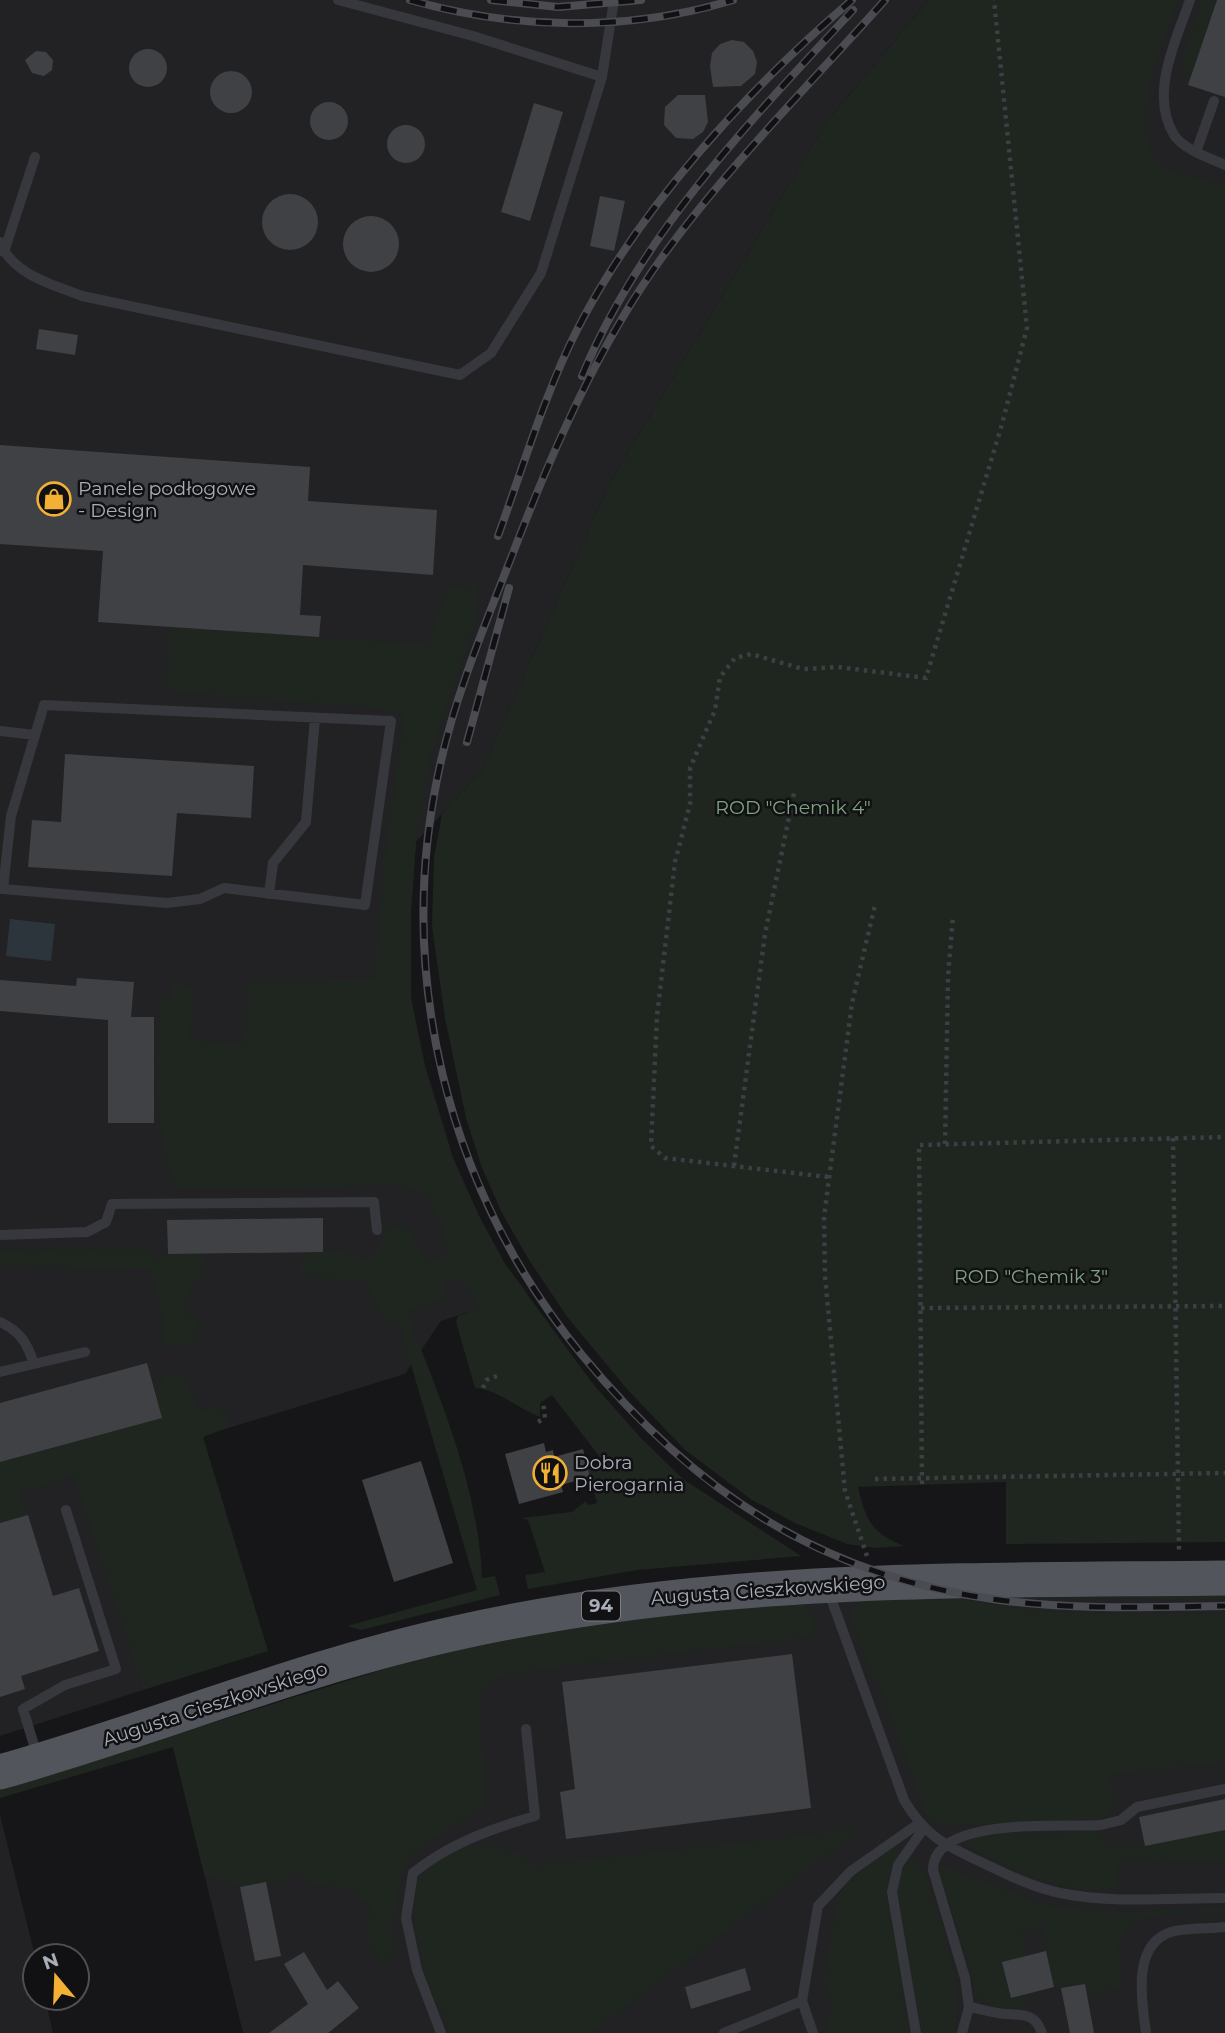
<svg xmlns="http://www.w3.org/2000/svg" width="1225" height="2033" font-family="Montserrat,sans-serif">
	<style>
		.built { fill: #222225 }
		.green { fill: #1e261f }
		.water { fill: #2c353c }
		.building { fill: #404145 }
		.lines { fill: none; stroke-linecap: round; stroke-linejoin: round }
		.path { stroke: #3d3f44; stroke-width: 4.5; stroke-dasharray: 3.5 5; stroke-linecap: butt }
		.service { stroke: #37383d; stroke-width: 10 }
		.primary { stroke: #53555c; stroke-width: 35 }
		.rail-casing { stroke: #4a4c52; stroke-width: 8 }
		.rail { stroke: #111113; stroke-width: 5; stroke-dasharray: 16; stroke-linecap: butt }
		.labels { text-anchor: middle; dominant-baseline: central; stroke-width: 5; stroke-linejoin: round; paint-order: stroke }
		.shield { fill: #111113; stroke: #7b7e86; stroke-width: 2 }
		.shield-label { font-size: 18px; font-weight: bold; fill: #a8adb8 }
		.poi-label { font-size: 19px; fill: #a8adb8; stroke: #111113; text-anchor: start }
		.park-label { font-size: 19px; fill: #7fa381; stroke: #111113 }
		.street-label { font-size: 19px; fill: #a8adb8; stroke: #111113 }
	</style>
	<rect width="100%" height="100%" fill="#161618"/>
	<!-- built -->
	<path class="built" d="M 0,0 L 929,0 L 828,120 L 609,484 L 481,772 L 416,842 L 411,911 L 411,998 L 425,1065 L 453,1158 L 479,1216 L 505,1264 L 527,1293 L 441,1321 L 405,1374 L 75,1475 L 143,1690 L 0,1736 Z
		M 1139,0 L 1225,0 L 1225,259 L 1065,206 Z
		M 1225,1593 L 1225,2033 L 243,2033 L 171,1738 L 452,1648 L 513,1637 L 879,1596 Z
		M 0,1815 L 35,1956 L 35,1998 L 45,1998 L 53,2033 L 0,2033 Z"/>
	<!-- green -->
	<path class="green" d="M 929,0 L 1179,0 C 1165,41 1114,145 1172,171 C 1188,178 1207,180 1225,184 L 1225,1542 L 1006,1544 L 1006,1482 L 858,1487 C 866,1520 871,1533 904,1546 L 876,1548 L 847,1544 L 795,1523 L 752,1500 L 685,1450 L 626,1388 L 568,1318 L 529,1260 L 502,1213 L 482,1168 L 466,1118 L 445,1018 L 432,927 L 434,857 L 442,814 L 481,772 L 609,484 L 828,120 Z
		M 1202,0 L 1217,0 L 1188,85 L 1183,58 Z
		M 475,584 L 478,617 L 431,754 L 416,842 L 411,911 L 411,998 L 425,1068 L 453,1158 L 479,1216 L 505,1264 L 593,1384 L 640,1437 L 683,1479 L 801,1556 L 637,1570 L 528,1589 L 525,1575 L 545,1572 L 528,1520 L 522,1518 L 572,1512 L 586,1501 L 588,1505 L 597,1503 L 588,1469 L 603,1461 L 552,1395 L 540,1403 L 540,1417 C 517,1408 499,1390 475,1388 L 456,1322 L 458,1316 L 482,1307 L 458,1279 L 444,1282 L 444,1299 L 406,1312 C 439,1394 479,1489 482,1578 L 495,1576 L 500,1595 L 361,1630 L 347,1626 L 477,1590 L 398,1320 L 384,1323 L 364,1279 C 347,1284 333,1275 315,1280 L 298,1268 C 307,1239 347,1252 368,1260 L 381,1244 L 386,1231 L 404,1225 L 429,1262 L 448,1254 C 444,1234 436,1197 415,1189 C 393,1180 367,1186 345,1187 C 290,1190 233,1189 177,1188 C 151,1131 158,1061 160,999 L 172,999 L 171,984 L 194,986 L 190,1040 L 242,1045 L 243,1030 L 247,1028 L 249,984 L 374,979 L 385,858 L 404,715 L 365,707 L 168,691 L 169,627 L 427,645 L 449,588 Z
		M 154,1249 L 154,1259 L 168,1254 L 201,1254 C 209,1273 194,1284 184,1300 L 185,1308 L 200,1325 L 191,1337 L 203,1333 L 204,1338 L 188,1346 L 161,1346 L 163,1324 L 150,1268 L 0,1266 L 0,1250 Z
		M 166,1375 L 183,1375 L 199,1410 L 217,1407 L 226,1412 L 230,1427 L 203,1437 L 268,1651 L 143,1690 L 74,1476 L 20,1492 L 28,1515 L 0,1524 L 0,1462 L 155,1392 Z
		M 1225,1593 L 1225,1600 L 1031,1597 Z
		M 945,1595 C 1038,1618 1130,1614 1225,1613 L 1225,1762 L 1110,1774 C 1112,1792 1121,1809 1102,1819 L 941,1825 L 926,1816 L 879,1681 L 874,1680 L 850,1617 L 854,1607 L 863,1600 Z
		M 797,1603 L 809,1609 L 816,1622 L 810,1637 L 541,1669 L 507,1674 L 483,1688 L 480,1709 L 486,1805 L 411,1854 L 403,1873 L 391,1924 L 395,1950 L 385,1963 C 364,1941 365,1935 371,1906 L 346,1888 L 311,1884 L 298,1871 L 280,1882 L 240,1887 L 204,1874 L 173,1747 L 0,1798 L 0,1789 L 452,1648 L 584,1625 L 753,1605 Z
		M 862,1829 L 591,2033 L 451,2033 C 426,1984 409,1935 417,1880 C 425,1870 434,1860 446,1854 C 472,1839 515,1843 534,1866 Z
		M 1094,1830 L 1111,1845 L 1145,1846 L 1225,1830 L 1225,1861 L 1117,1863 L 1117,1889 C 1054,1895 1019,1870 964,1845 C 983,1825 1024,1835 1050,1834 C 1064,1834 1080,1831 1094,1830 Z
		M 894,1846 L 900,1855 L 892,1868 L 886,1886 L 909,2033 L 826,2033 L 833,2004 L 824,1979 L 838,1896 L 846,1884 L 875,1858 Z
		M 918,1857 C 935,1906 967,1982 954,2033 L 922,2033 L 898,1896 C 898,1881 901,1861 918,1857 Z
		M 940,1865 L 1046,1905 L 1111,1913 L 1225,1908 L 1225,1912 C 1195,1913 1124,1905 1119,1946 C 1118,1958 1122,1972 1123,1984 L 1121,1989 L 1087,1993 L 1085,1984 L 1054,1987 L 1046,1951 L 1045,1927 L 1022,1930 L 1027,1956 L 1002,1962 L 1012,1998 L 1024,1995 L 1028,2006 C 1003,2011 990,2013 976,1990 L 938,1868 Z"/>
	<!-- water -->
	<path class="water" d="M 10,919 L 55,924 L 51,961 L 6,956 Z"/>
	<!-- building -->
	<path class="building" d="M 1217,0 L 1225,0 L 1225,97 L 1188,85 Z
		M 732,40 L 744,42 L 753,51 L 757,62 L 755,74 L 741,86 L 713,87 L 710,66 L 712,53 L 720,44 Z
		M129 68a19 19 0 1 1 38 0a19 19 0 1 1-38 0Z
		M 36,51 L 46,52 L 53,60 L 52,70 L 44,76 L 32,73 L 25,60 Z
		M210 92a21 21 0 1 1 42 0a21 21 0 1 1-42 0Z
		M 678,95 L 705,95 L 708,122 L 703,132 L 693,139 L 676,138 L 664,125 L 665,107 Z
		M310 121a19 19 0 1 1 38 0a19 19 0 1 1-38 0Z
		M 534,103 L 563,112 L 530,221 L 501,212 Z
		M387 144a19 19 0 1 1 38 0a19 19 0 1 1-38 0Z
		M262 222a28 28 0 1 1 56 0a28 28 0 1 1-56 0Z
		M 600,196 L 625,201 L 614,251 L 590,246 Z
		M343 244a28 28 0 1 1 56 0a28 28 0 1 1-56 0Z
		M 39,329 L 78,335 L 75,355 L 36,349 Z
		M 0,445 L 310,467 L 308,501 L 437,510 L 433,575 L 303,565 L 300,615 L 321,616 L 319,637 L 98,622 L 103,551 L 0,544 Z
		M 65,754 L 254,766 L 251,818 L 177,813 L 172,876 L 28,867 L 32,820 L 61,822 Z
		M 77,978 L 134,982 L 131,1017 L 154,1017 L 154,1123 L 108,1123 L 108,1020 L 0,1011 L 0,980 L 76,986 Z
		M 323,1218 L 323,1252 L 168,1254 L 167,1220 Z
		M 147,1363 L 162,1418 L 0,1462 L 0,1403 Z
		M 544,1443 L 546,1452 L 553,1450 L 554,1457 L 583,1449 L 590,1477 L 561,1485 L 563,1492 L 519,1504 L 505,1454 Z
		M 421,1461 L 453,1563 L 394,1582 L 362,1480 Z
		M 28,1515 L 53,1596 L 79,1588 L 99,1651 L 21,1676 L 25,1689 L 0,1697 L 0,1523 Z
		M 792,1654 L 811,1808 L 566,1839 L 560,1792 L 575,1789 L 562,1682 Z
		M 1225,1799 L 1225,1830 L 1145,1846 L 1139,1817 Z
		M 266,1882 L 281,1956 L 255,1961 L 240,1887 Z
		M 1046,1951 L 1054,1987 L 1011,1998 L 1002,1962 Z
		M 304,1952 L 327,1990 L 338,1981 L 359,2008 L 328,2033 L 269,2033 L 308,2004 L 284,1964 Z
		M 745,1968 L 751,1990 L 691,2009 L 685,1987 Z
		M 1085,1984 L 1094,2033 L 1070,2033 L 1061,1988 Z"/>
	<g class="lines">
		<!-- path -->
		<path class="path" d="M 1173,1138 L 1179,1551
			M 945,1144 L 948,977 L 953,916
			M 734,1166 L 765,934 L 794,793
			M 828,1177 L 665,1158 L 651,1146 L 657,1016 L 675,862 L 690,804 L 690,768 L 715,710 L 720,677 L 735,658 L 751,654 L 803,669 L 838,667 L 926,678 L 1002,424 L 1027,328 L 994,0
			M 921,1308 L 1225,1306
			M 483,1388 L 486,1380 L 497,1376
			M 538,1422 L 545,1418 L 543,1401
			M 875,1479 L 1225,1473
			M 922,1484 L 919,1145 L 1225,1137
			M 867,1556 L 845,1491 L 825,1276 L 824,1217 L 852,1003 L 875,905"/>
		<!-- service -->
		<path class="service" d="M 338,0 L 473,36 L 602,77
			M 1190,0 C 1176,40 1149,94 1174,135 C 1184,150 1210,158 1225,165
			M 1196,152 L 1214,101
			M 0,242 C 13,275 52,284 82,296 L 460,375 L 491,353 L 541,273 L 602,77 L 614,0
			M 4,252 L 35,157
			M 0,731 L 35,735
			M 0,889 L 3,889 L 167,903 L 200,899 L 224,888 L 365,905 L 391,721 L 44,705 L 11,816 L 3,889
			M 269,894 L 273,863 L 306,822 L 315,718
			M 0,1235 L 87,1232 L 106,1222 L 112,1204 L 374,1202 L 377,1230
			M 0,1322 C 21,1332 27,1343 34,1364
			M 0,1372 L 85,1352
			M 828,1590 L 904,1800 C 925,1836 945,1845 981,1862 C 1006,1874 1032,1887 1060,1893 C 1114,1904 1171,1898 1225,1898
			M 37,1755 L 23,1709 L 65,1685 L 116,1669 L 66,1510
			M 802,2001 L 813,2033
			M 441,2033 L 417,1970 L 406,1918 L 413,1873 C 449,1844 490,1829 535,1816 L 526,1729
			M 724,2033 L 802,2001 L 818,1906 L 851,1871 L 918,1824
			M 916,2033 L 892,1892 L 898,1865 L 924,1828
			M 962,2033 L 969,2007
			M 1042,2033 C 1035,2014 1025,2015 1007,2014 C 995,2014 981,2009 969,2007 L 965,1978 L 933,1870 C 933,1815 1064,1828 1101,1825 L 1121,1820 L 1137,1807 L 1225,1789
			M 1146,2033 C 1142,2002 1131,1945 1171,1932 C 1187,1927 1208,1929 1225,1927"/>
		<!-- primary -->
		<path class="primary" d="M 0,1772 C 153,1729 301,1667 456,1633 C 714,1575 963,1581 1225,1578"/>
		<defs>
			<path id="rail" d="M 410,0 C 514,30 629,32 733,0
				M 491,0 L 558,7 L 641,0
				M 885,0 C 812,82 727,168 663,256 C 597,347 551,454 511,558 C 485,625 457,691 441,761 C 393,970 446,1189 582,1355 C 695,1492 820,1576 999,1600 C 1074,1610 1150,1607 1225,1606
				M 582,376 C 641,234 749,122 853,10
				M 498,536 C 522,470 546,390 578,328 C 640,207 749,88 852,0
				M 467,742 L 509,588"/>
		</defs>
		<!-- rail casing -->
		<use href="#rail" class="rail-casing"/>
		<!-- rail -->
		<use href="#rail" class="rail"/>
	</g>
	<!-- icons -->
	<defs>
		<symbol id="shop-ring" viewBox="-11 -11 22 22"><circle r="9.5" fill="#111113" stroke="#f2b134" stroke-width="1.5"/><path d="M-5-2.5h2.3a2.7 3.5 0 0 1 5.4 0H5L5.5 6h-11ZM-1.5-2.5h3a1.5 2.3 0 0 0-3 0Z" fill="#f2b134"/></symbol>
		<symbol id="restaurant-ring" viewBox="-11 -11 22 22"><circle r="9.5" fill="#111113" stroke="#f2b134" stroke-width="1.5"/><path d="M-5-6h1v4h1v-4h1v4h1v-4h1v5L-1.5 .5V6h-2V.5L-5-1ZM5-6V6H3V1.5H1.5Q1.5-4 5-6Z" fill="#f2b134"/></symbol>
	</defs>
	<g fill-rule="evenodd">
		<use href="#shop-ring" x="35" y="480" width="38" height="38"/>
		<use href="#restaurant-ring" x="531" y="1454" width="38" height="38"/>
	</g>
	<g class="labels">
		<!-- shield labels -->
		<rect class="shield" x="582" y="1591.5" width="38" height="29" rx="5"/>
		<g class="shield-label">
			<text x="601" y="1606">94</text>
		</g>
		<!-- poi labels -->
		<g class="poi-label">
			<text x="78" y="488">Panele podłogowe<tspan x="78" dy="22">- Design</tspan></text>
			<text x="574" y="1462">Dobra<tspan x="574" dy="22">Pierogarnia</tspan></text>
		</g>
		<!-- park labels -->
		<g class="park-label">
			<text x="793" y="807">ROD "Chemik 4"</text>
			<text x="1031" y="1276">ROD "Chemik 3"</text>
		</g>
		<!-- street labels -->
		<g class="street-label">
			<text transform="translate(768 1590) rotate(-4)">Augusta Cieszkowskiego</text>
			<text transform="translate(215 1704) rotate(-18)">Augusta Cieszkowskiego</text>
		</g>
	</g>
	<!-- north arrow -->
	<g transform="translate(56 1977) rotate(341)"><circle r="33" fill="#111113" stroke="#4d4f55" stroke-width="2"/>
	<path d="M0-5L12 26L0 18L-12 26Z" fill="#f2b134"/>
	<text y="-10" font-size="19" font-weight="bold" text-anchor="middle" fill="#a8adb8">N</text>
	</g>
</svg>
